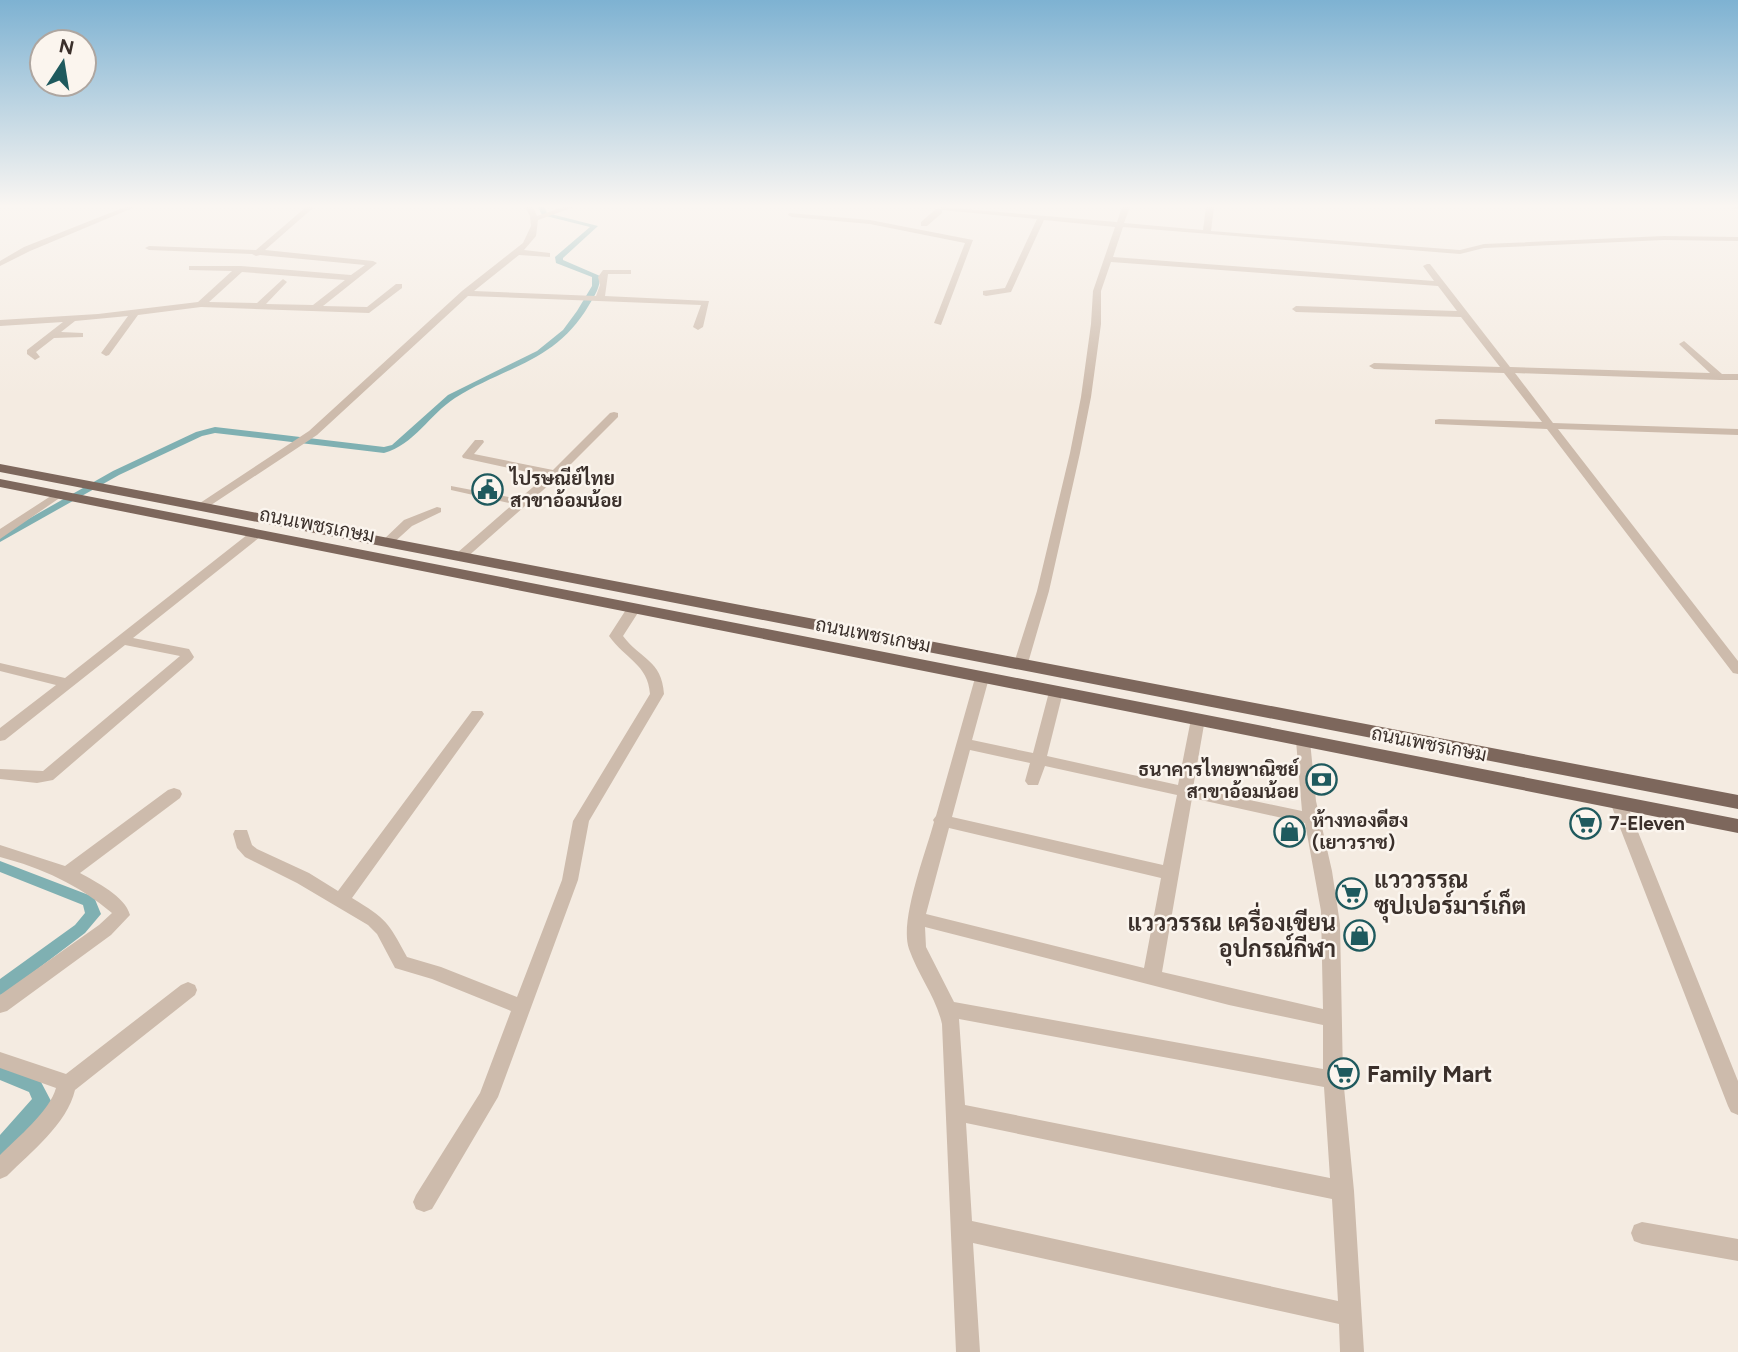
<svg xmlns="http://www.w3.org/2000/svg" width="1738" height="1352" font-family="Figtree,Sarabun,sans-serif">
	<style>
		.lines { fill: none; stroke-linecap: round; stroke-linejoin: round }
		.canal { fill: #7fb0b2; fill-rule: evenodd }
		.minor { fill: #cdbbac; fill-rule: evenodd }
		.primary { fill: #7d675c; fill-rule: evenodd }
		.labels { text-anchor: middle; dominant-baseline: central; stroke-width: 5; stroke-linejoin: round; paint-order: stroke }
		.poi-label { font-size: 19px; font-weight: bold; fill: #3b302b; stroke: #fbf5ee; text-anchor: start }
		.street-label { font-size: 19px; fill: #3b302b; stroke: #fbf5ee }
		.near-poi-label { font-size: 23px; font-weight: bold; fill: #3b302b; stroke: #fbf5ee; text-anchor: start }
	</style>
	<rect width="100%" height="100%" fill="#f4ebe1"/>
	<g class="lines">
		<!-- canal -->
		<path class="canal" d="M 538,207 L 544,207 L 547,213 L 598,226 L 563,258 L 563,260 L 600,276 C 600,288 595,295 589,305 C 556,362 506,366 455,398 C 430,414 414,445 384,453 L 215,433 L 202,436 L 119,475 L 0,542 L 0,535 L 113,471 L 196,432 L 215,427 L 384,447 L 392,445 L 448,395 L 537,351 L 563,330 L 577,311 L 592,286 L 592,277 L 556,263 L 555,257 L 590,227 L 542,215 Z
			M 0,861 L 94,897 L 101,914 L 85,933 L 6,993 L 0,995 L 0,979 L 75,925 L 85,913 L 83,905 L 0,872 Z
			M 0,1064 L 41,1082 L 51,1101 L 48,1107 L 6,1154 L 0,1156 L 0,1135 L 32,1099 L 29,1092 L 0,1080 Z"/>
		<!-- minor -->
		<path class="minor" d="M 125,207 L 135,207 L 30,251 L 0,266 L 0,261 L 24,247 Z
			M 306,207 L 314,207 L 265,250 L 373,261 L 377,263 L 323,306 L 367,307 L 396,284 L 402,284 L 402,288 L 369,313 L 201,307 L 138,315 L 109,355 L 106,356 L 101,353 L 128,316 L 75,321 L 61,332 L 83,333 L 83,337 L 54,338 L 36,352 L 40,357 L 35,360 L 27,354 L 27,350 L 63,322 L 0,326 L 0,320 L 98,314 L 198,302 L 232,271 L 189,270 L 189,266 L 241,266 L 351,275 L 365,265 L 260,255 L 256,256 L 252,254 L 149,250 L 145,248 L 149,246 L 256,250 ZM 242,272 L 345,280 L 313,305 L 266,304 L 287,282 L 283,279 L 257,303 L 209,302 Z
			M 525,207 L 533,207 L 537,216 L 563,207 L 574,207 L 538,220 L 536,236 L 524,250 L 550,253 L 550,257 L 519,255 L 474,291 L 596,296 L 600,285 L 598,277 L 603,270 L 631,270 L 631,274 L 608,274 L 605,296 L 709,301 L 703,327 L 698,330 L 693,327 L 701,305 L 468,296 L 317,435 L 205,509 L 197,509 L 197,505 L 309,431 L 462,291 L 523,243 L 531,226 L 530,216 Z
			M 941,207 L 1117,222 L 1122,207 L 1130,207 L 1124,223 L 1203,230 L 1206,207 L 1214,207 L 1211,231 L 1460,250 L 1484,244 L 1664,236 L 1738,237 L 1738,241 L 1664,240 L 1484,248 L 1460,254 L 1123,227 L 1113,257 L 1434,281 L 1423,266 L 1427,264 L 1430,264 L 1510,367 L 1710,373 L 1681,346 L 1679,344 L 1684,341 L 1722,374 L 1738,374 L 1738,380 L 1720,380 L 1515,373 L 1553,423 L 1738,429 L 1738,435 L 1558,429 L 1738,661 L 1738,674 L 1733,673 L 1547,429 L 1435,424 L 1435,420 L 1439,419 L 1542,422 L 1504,373 L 1374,369 L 1369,366 L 1374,363 L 1500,367 L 1461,317 L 1296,312 L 1292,309 L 1296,306 L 1457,311 L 1438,286 L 1111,262 L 1101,291 L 1101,324 L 1091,397 L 1080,453 L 1049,591 L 1028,663 L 1026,666 L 1016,666 L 1014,663 L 1037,591 L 1070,453 L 1081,397 L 1091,324 L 1093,291 L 1115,227 L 1044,220 L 1011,292 L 986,296 L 983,295 L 983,291 L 1005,288 L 1037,219 L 942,210 L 942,213 L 927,226 L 921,226 L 921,222 L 936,209 L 941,209 Z
			M 1733,207 L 1738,207 L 1738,209 L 1734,209 Z
			M 789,213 L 870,220 L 973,240 L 941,325 L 934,323 L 965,243 L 870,224 L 792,217 L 788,215 Z
			M 614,412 L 618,413 L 618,417 L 559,476 L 465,559 L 457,559 L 455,556 L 457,553 L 513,504 L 451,490 L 451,486 L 519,499 L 546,476 L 463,458 L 462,456 L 475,440 L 483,440 L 484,442 L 474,454 L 553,470 L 610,413 Z
			M 57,492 L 63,495 L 61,497 L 0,539 L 0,529 Z
			M 437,507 L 441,508 L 441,512 L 412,526 L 391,545 L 387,546 L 381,542 L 404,520 Z
			M 256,530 L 262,534 L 260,537 L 133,638 L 189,649 L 194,657 L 192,660 L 53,780 L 37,783 L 0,779 L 0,769 L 43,771 L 180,656 L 125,645 L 5,740 L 0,741 L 0,728 L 56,685 L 0,671 L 0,663 L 65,678 L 252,531 Z
			M 634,604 L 641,608 L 623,636 C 640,659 662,660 664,694 L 589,821 L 578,880 L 498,1097 L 432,1209 L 424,1212 L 416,1209 L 413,1202 L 416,1195 L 480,1093 L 511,1011 L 432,979 L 395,968 L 377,934 L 368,925 L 297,883 L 245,857 L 237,848 L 233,834 L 235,830 L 247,830 L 252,845 L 257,849 L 309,873 L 338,891 L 472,711 L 482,711 L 484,714 L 482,717 L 352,898 C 387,919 388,922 407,957 L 441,967 L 517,997 L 562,880 L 573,821 L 650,694 C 648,664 625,659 609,636 L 629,605 Z
			M 982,674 L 989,678 L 972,740 L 1033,753 L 1049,692 L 1056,687 L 1063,692 L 1047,756 L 1178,785 L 1191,719 L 1198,714 L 1205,719 L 1193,788 L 1302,811 L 1296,741 L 1303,736 L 1310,741 L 1316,801 L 1332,871 L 1340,924 L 1343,1077 L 1354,1191 L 1364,1352 L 1340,1352 L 1339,1324 L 973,1243 L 980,1352 L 956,1352 L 942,1024 C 936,997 918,975 909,949 C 899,921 926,852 934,822 L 933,820 L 936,816 L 975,678 ZM 970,750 L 1030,763 L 1025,781 L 1028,785 L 1038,785 L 1045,766 L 1177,795 L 1163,865 L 952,817 ZM 1192,798 L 1305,823 L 1321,911 L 1323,1009 L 1162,972 ZM 949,828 L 1161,878 L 1144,968 L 926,914 ZM 925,927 L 1229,1005 L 1323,1025 L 1323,1069 L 954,1002 L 926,947 ZM 959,1019 L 1324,1087 L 1330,1178 L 965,1105 ZM 966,1123 L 1332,1199 L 1338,1301 L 972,1221 Z
			M 174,788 L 180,790 L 182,794 L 180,798 L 80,873 C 96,882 125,896 130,915 L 111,935 L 7,1011 L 0,1013 L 0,995 L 99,925 L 112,913 C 79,885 42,868 0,857 L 0,845 L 65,866 L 168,790 Z
			M 1618,796 L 1624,798 L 1626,802 L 1738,1081 L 1738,1115 L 1731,1112 L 1728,1106 L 1610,802 L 1612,798 Z
			M 188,982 L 195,985 L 197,990 L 195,995 L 75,1090 C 67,1124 31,1152 7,1176 L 0,1179 L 0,1155 C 17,1138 50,1111 56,1088 L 0,1068 L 0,1052 L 66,1074 L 181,985 Z
			M 1642,1222 L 1738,1239 L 1738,1261 L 1642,1244 L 1634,1241 L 1631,1233 L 1634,1225 Z"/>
		<!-- primary -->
		<path class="primary" d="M 0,464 L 1738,795 L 1738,809 L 0,472 Z
			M 0,479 L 1738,819 L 1738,833 L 0,487 Z"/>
	</g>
	<!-- sky -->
	<linearGradient id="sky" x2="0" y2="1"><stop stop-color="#7eb2d2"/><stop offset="0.52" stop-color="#faf6f2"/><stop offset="1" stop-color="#faf6f2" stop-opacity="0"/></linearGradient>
	<rect width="1738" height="396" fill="url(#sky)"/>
	<!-- icons -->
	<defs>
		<symbol id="civic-ring" viewBox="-11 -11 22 22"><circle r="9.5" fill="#fbf5ee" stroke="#1f5a5e" stroke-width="1.5"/><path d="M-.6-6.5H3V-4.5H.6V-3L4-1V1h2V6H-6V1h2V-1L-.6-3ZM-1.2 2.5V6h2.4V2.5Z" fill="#1f5a5e"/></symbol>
		<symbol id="bank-ring" viewBox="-11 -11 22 22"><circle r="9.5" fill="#fbf5ee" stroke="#1f5a5e" stroke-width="1.5"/><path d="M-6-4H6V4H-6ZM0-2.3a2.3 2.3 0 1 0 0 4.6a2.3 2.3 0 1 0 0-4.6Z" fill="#1f5a5e"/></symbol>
		<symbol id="supermarket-ring" viewBox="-11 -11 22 22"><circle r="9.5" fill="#fbf5ee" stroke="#1f5a5e" stroke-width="1.5"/><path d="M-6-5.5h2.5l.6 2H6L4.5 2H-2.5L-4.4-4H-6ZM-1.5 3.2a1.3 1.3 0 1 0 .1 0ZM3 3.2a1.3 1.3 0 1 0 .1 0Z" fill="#1f5a5e"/></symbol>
		<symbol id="shop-ring" viewBox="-11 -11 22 22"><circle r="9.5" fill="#fbf5ee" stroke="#1f5a5e" stroke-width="1.5"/><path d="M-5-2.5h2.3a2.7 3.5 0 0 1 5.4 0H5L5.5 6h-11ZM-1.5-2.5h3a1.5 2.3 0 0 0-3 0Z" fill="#1f5a5e"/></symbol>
	</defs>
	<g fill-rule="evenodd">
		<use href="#civic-ring" x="470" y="472" width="35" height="35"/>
		<use href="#bank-ring" x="1304" y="762" width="35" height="35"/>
		<use href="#supermarket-ring" x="1568" y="806" width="35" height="35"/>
		<use href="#shop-ring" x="1272" y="814" width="35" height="35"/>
		<use href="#supermarket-ring" x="1334" y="876" width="35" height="35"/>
		<use href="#shop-ring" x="1342" y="918" width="35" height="35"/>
		<use href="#supermarket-ring" x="1326" y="1056" width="35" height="35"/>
	</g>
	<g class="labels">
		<!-- poi labels -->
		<g class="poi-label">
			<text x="510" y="478">ไปรษณีย์ไทย<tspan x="510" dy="22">สาขาอ้อมน้อย</tspan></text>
			<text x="1299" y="769" text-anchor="end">ธนาคารไทยพาณิชย์<tspan x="1299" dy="22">สาขาอ้อมน้อย</tspan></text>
			<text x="1312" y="820">ห้างทองดีฮง<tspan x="1312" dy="22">(เยาวราช)</tspan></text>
			<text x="1609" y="823">7-Eleven</text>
		</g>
		<!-- street labels -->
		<g class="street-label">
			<text transform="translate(317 525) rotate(11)">ถนนเพชรเกษม</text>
			<text transform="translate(873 635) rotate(11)">ถนนเพชรเกษม</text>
			<text transform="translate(1429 744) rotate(11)">ถนนเพชรเกษม</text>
		</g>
		<!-- near-poi labels -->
		<g class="near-poi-label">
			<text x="1374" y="880">แวววรรณ<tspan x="1374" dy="26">ซุปเปอร์มาร์เก็ต</tspan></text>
			<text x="1336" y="923" text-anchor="end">แวววรรณ เครื่องเขียน<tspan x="1336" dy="26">อุปกรณ์กีฬา</tspan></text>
			<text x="1367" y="1074">Family Mart</text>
		</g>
	</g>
	<!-- north arrow -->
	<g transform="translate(63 63) rotate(12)"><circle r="33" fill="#fbf5ee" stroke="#aea6a0" stroke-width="2"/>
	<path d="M0-5L12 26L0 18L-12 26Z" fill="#1f5a5e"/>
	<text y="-10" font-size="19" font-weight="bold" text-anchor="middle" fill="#3b302b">N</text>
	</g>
</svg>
